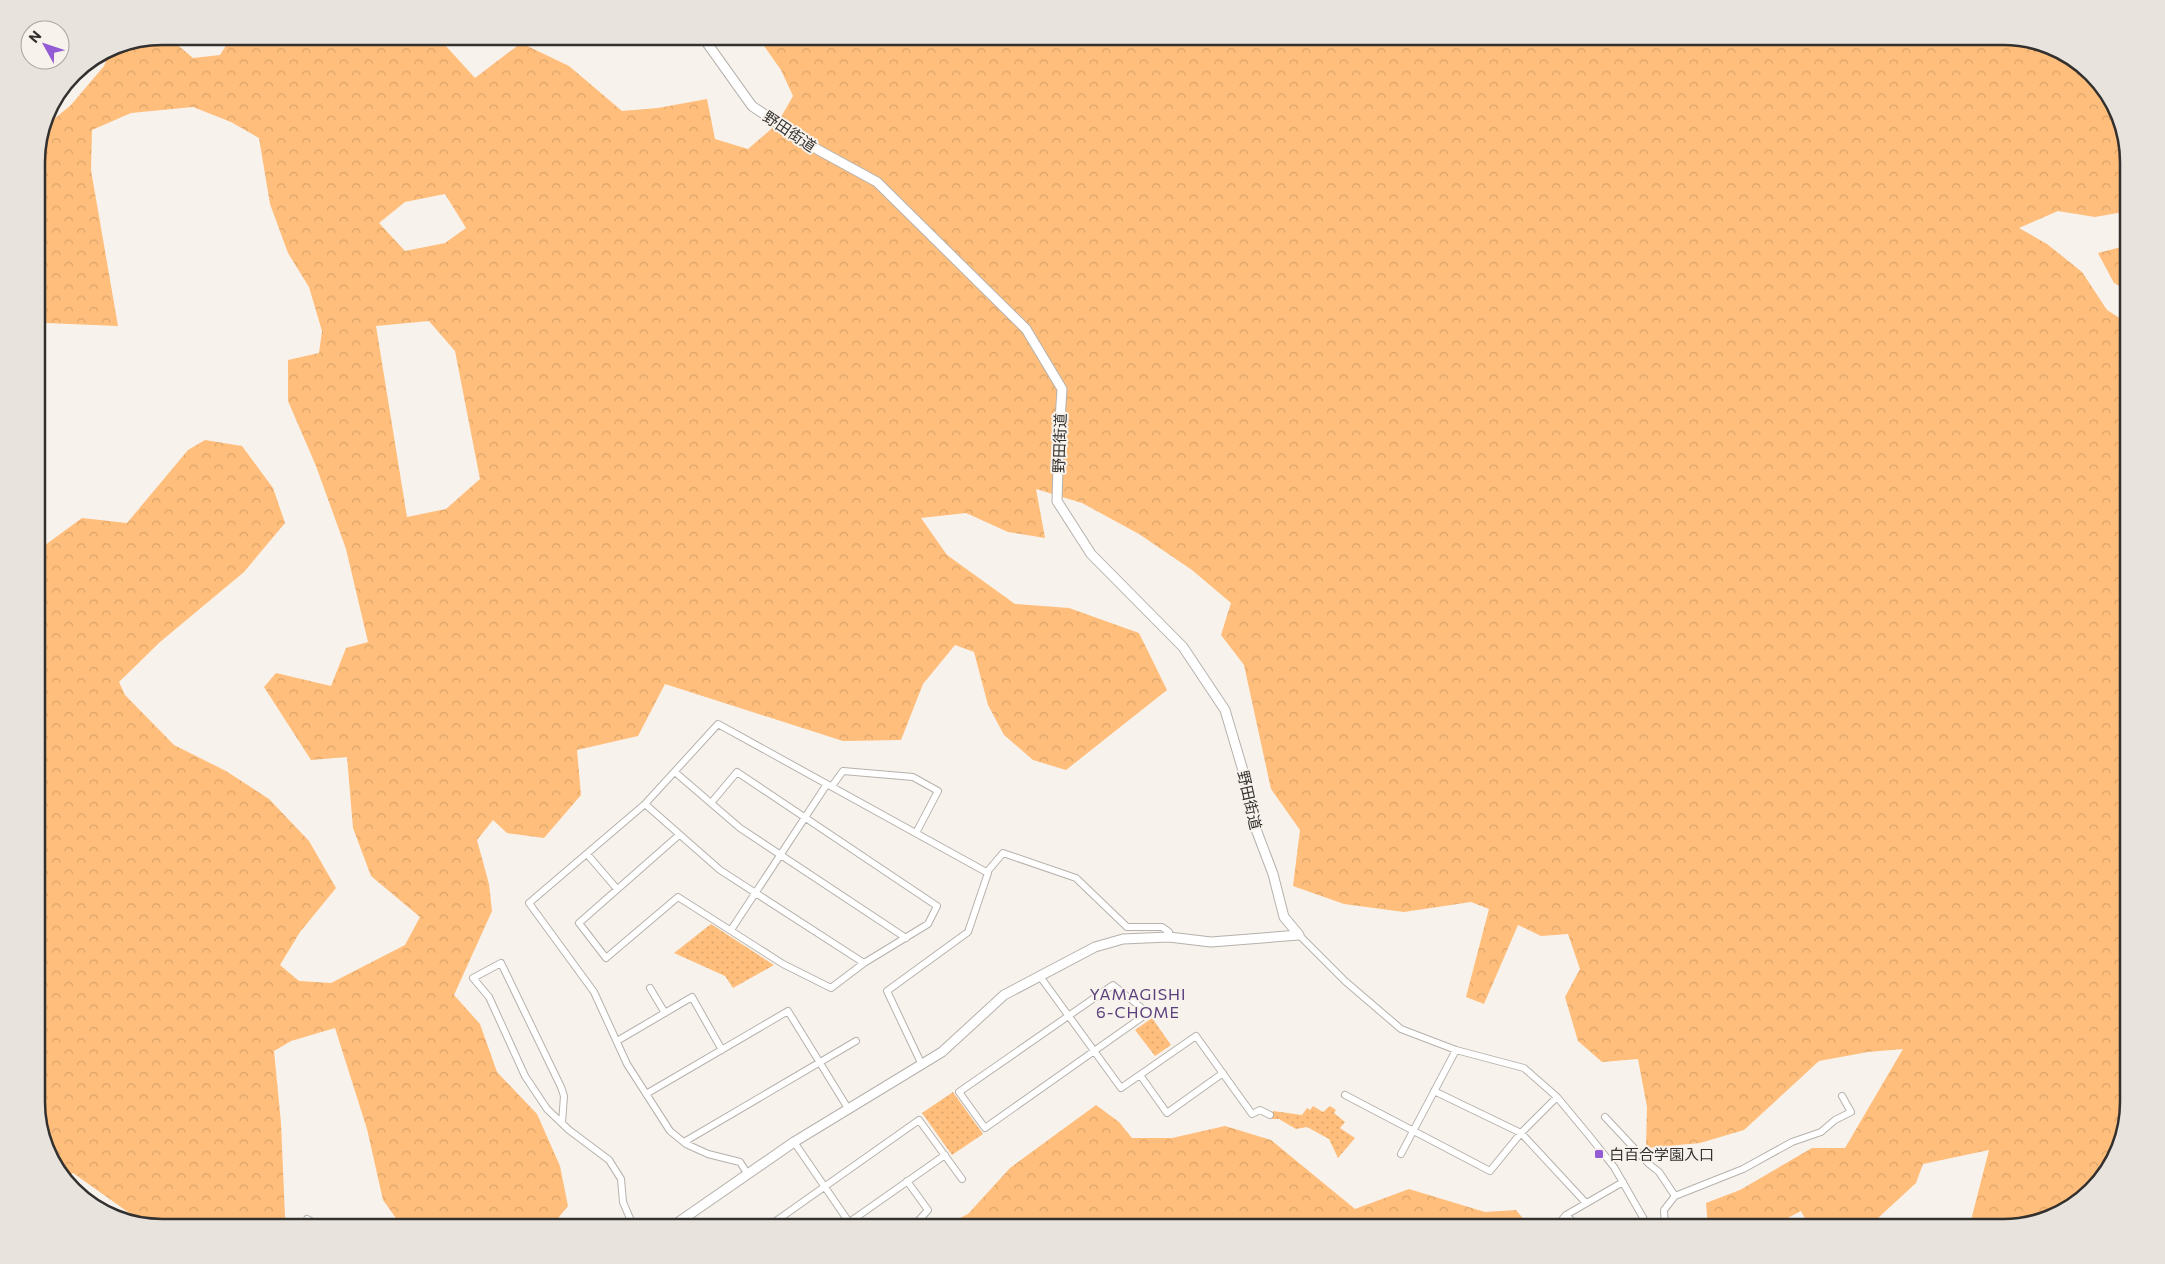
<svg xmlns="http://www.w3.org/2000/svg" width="2165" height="1264" font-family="Commissioner,'Noto Sans JP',sans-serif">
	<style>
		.green { fill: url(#green-dots) }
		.forest { fill: url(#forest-crowns); fill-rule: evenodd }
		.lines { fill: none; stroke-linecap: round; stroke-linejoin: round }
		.street-casing { stroke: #b6b1ac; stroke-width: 8 }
		.secondary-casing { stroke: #b6b1ac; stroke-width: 11 }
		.street { stroke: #fff; stroke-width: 6 }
		.secondary { stroke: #fff; stroke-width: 9 }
		.poi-dot { fill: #945cd4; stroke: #f8f2ec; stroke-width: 2 }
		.labels { text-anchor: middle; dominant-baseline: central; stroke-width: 4; stroke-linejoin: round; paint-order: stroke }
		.street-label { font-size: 15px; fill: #33312f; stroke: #f8f2ec }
		.poi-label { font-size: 15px; fill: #33312f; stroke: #f8f2ec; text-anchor: start }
		.neighbourhood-label { font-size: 16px; letter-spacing: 1px; fill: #5a407c; stroke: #f8f2ec }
		.rim { fill: none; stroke: #33312f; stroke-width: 2.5 }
	</style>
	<defs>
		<pattern id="green-dots" width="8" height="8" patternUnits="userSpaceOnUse" patternTransform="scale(1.25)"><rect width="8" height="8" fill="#ffbe7b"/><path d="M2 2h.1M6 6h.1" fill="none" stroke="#dba46b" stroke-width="1.8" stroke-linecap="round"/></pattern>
		<pattern id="forest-crowns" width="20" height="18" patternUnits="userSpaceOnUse" patternTransform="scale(1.25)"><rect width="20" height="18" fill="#ffbe7b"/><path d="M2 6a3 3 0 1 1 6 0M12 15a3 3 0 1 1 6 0" fill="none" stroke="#dba46b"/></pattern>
	</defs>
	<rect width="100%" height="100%" fill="#f8f2ec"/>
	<!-- green -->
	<path class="green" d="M 711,924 L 774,965 L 733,988 L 725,976 L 674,953 Z
		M 1152,1018 L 1171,1045 L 1155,1056 L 1135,1030 Z
		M 953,1092 L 983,1134 L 952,1155 L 922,1113 Z
		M 1313,1106 L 1323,1112 L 1330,1106 L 1336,1110 L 1334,1113 L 1345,1122 L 1340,1128 L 1355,1138 L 1338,1158 L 1329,1139 L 1307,1127 L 1296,1129 L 1279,1119 L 1272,1119 L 1273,1111 L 1302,1115 L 1307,1108 L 1310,1110 Z"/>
	<!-- forest -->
	<path class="forest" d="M 162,36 L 167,36 L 193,58 L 220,55 L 232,36 L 418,36 L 445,45 L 475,78 L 521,43 L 569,66 L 622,111 L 658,108 L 707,99 L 715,139 L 748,149 L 777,124 L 793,96 L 781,70 L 757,36 L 2003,36 L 2066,53 L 2112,99 L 2128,154 L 2129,211 L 2095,217 L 2058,211 L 2019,228 L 2047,244 L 2082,272 L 2107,310 L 2129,324 L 2129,1102 L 2112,1165 L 2065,1211 L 2003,1228 L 1969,1228 L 1989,1150 L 1923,1164 L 1916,1183 L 1878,1218 L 1876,1228 L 1810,1228 L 1801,1211 L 1771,1227 L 1708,1228 L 1706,1203 L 1740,1190 L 1812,1148 L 1845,1148 L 1903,1049 L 1868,1052 L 1819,1061 L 1744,1130 L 1700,1143 L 1646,1148 L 1647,1107 L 1638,1059 L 1602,1062 L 1578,1041 L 1565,997 L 1580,969 L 1568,934 L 1541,936 L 1518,925 L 1484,1004 L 1466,997 L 1489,909 L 1471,902 L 1404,912 L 1344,904 L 1293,886 L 1300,830 L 1271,789 L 1244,665 L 1221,635 L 1231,603 L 1192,570 L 1139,534 L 1082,503 L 1036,489 L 1045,538 L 1008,532 L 966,513 L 921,518 L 947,555 L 1015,604 L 1069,608 L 1139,633 L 1167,690 L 1066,770 L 1033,760 L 1004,735 L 988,705 L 974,652 L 955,645 L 923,684 L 901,740 L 843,741 L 665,684 L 638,736 L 577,750 L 581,795 L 544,838 L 507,833 L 493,820 L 477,840 L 489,884 L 492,911 L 454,995 L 480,1024 L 497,1072 L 537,1114 L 560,1166 L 568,1206 L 550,1228 L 403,1228 L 383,1200 L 367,1129 L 335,1028 L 291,1041 L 274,1051 L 281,1123 L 285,1217 L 295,1228 L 232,1228 L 231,1222 C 202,1224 170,1230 142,1222 L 73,1173 L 65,1177 L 53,1165 L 37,1110 L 37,551 L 82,518 L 127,523 L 188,450 L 205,440 L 242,446 L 273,488 L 285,523 L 244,572 L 160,642 L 119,682 L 125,695 L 174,745 L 226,771 L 269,799 L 309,841 L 336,888 L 300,932 L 280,965 L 299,981 L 331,983 L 405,945 L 420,917 L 371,876 L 353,828 L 347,757 L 311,760 L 264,687 L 276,673 L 331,686 L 346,648 L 368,642 L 346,549 L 316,466 L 288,401 L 288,360 L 319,353 L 322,331 L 309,287 L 288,253 L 270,204 L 259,138 L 231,122 L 193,107 L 131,113 L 92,130 L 91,170 L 118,326 L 46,323 L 37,318 L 37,154 L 42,129 L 71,105 L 104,66 L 112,47 ZM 445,194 L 466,228 L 445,243 L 405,251 L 379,223 L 405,202 ZM 429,321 L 455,351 L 480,479 L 446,509 L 407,517 L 376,326 Z
		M 2129,245 L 2129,291 L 2114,283 L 2098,253 Z
		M 1096,1105 L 1119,1122 L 1132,1138 L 1172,1138 L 1225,1126 L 1271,1140 L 1355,1209 L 1409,1189 L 1485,1212 L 1516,1210 L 1531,1228 L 940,1228 L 968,1214 L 1010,1168 Z"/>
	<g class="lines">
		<defs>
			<path id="street" d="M 676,773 L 740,828 L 906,938
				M 832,786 L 843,771 L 913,777 L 938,791 L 916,833
				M 645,804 L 720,870 L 864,963
				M 679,835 L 579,923 L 606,958 L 678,897 L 783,964 L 831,988 L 864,963 L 928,924 L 937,906 L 737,772 L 711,803
				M 587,854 L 617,889
				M 987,872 L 1003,853 L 1076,878 L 1127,927 L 1162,927 L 1169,932 L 1169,937
				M 731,930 L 827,784
				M 1299,935 L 1345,981 L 1401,1029 L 1456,1050 L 1524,1068 L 1557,1097 L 1591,1138 L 1614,1167 L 1649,1228
				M 1039,975 L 1121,1088 L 1196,1036 L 1252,1114 L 1260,1110 L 1270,1115
				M 1113,985 L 1148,1013 L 985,1128 L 959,1092 Z
				M 650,988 L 665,1013
				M 617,1041 L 692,997 L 722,1050
				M 1140,1075 L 1167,1113 L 1223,1073
				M 1434,1091 L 1521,1133 L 1586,1203
				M 646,1094 L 788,1011 L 849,1110
				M 1345,1095 L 1490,1171 L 1521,1133 L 1557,1097
				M 1605,1117 L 1649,1164 L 1659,1172 L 1675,1196 L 1664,1210 L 1665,1228
				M 562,1123 L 564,1096 L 561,1087 L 501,963 L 473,978 L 489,997 L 525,1076 L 547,1109 L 569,1130 L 609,1160 L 621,1179 L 623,1202 L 634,1228
				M 684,1142 L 856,1041
				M 794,1142 L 853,1228
				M 1401,1154 L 1456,1050
				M 747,1173 L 740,1162 L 708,1154 L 686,1144 L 670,1131 L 627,1064 L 594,992 L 529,903 L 645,804 L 718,724 L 988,873 L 968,932 L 887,991 L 922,1065
				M 907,1181 L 928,1210 L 912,1228
				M 1675,1196 L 1743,1169 L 1792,1142 L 1821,1132 L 1835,1120 L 1851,1112 L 1842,1096
				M 1566,1215 L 1579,1228
				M 307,1219 L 324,1228
				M 766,1228 L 919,1120 L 962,1179
				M 841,1228 L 945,1155
				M 1555,1228 L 1566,1215 L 1623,1182"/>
			<path id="secondary" d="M 702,36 L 752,106 L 813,147 L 877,182 L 1026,329 L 1062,389 L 1059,436 L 1057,501 L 1091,554 L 1183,647 L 1225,710 L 1244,774 L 1254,824 L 1273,874 L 1284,917 L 1299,935
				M 670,1228 L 794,1142 L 942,1052 L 1004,995 L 1095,947 L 1123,939 L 1169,937 L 1211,942 L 1299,935"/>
		</defs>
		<!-- street casing -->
		<use href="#street" class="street-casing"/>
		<!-- secondary casing -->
		<use href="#secondary" class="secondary-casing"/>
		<!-- street -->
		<use href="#street" class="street"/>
		<!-- secondary -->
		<use href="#secondary" class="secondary"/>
	</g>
	<!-- markers -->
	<rect class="poi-dot" x="1594" y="1149" width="10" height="10" rx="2.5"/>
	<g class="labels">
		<!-- street labels -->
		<g class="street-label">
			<text transform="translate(790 131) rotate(34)">野田街道</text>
			<text transform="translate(1059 443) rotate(-88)">野田街道</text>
			<text transform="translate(1250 800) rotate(77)">野田街道</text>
		</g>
		<!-- poi labels -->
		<g class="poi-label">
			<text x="1609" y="1154">白百合学園入口</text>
		</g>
		<!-- neighbourhood labels -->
		<g class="neighbourhood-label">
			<text x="1138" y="993">YAMAGISHI<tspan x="1138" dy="18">6-CHOME</tspan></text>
		</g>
	</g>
	<!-- crop -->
	<path d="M0 0H2165V1264H0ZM162 45H2003A117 117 0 0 1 2120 162V1102A117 117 0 0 1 2003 1219H162A117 117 0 0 1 45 1102V162A117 117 0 0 1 162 45Z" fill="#e8e3dd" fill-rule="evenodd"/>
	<path class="rim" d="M162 45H2003A117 117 0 0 1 2120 162V1102A117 117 0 0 1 2003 1219H162A117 117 0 0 1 45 1102V162A117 117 0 0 1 162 45Z"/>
	<!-- north arrow -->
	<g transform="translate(45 45) rotate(310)"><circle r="24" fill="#f8f2ec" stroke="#a9a5a0"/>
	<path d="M0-4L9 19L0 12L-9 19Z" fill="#945cd4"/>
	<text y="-8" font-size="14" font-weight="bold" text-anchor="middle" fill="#33312f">N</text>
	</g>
</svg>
